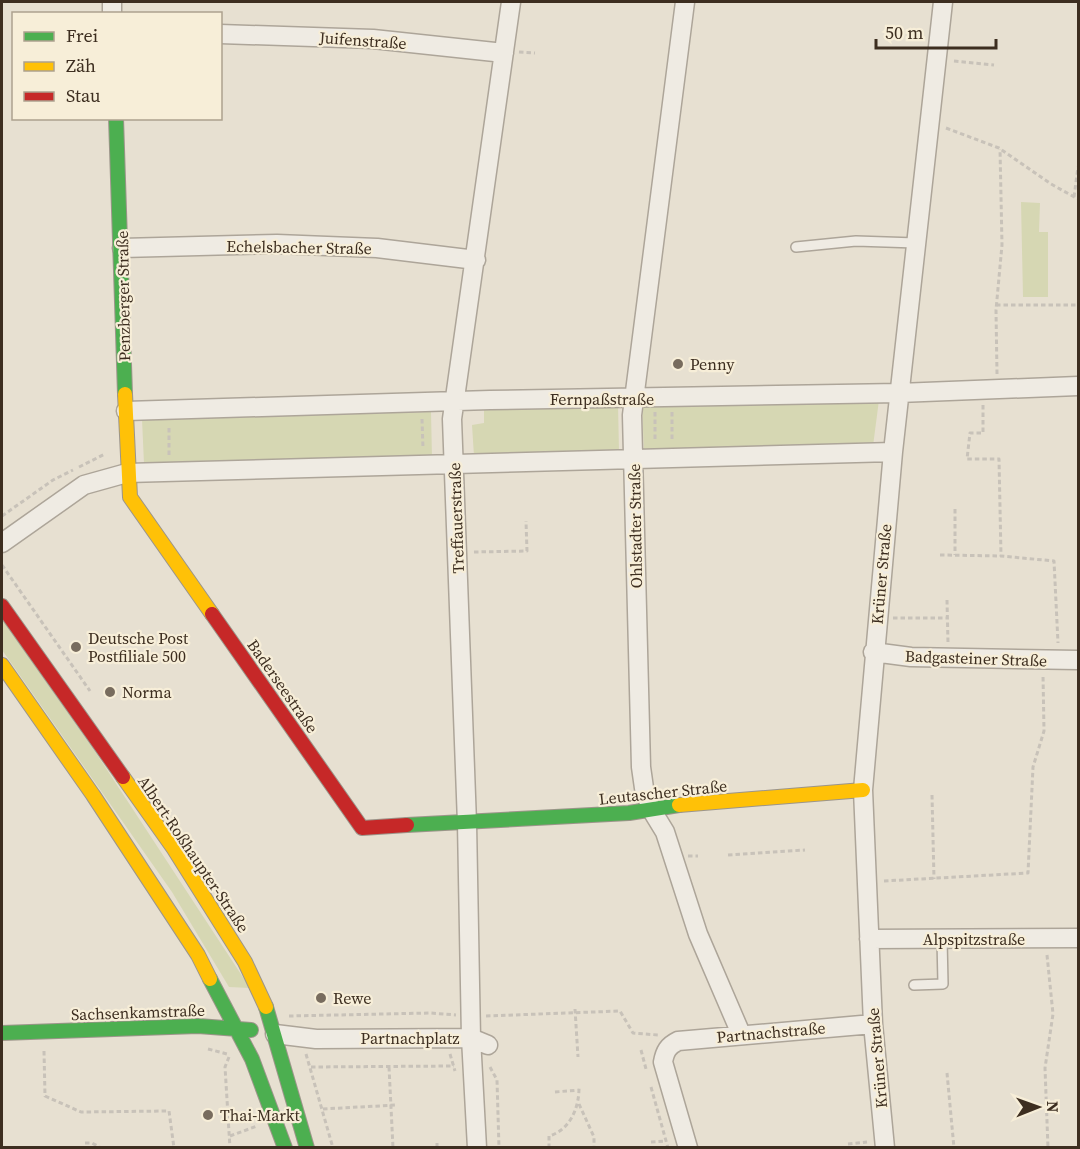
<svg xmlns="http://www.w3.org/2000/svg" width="1080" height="1149" font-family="'Source Serif 4',serif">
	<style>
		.green { fill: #d6d7b3 }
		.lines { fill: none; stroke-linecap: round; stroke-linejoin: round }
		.lane-casing { stroke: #ada599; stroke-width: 12 }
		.street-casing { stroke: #ada599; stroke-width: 21 }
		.fast-casing { stroke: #9c958a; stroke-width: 16 }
		.slow-casing { stroke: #9c958a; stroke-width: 16 }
		.jam-casing { stroke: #9c958a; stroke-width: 16 }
		.path { stroke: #c8c2b9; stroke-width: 3; stroke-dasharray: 4.5 3; stroke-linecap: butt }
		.lane { stroke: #efebe3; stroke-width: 9 }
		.street { stroke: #efebe3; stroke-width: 18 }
		.fast { stroke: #4caf50; stroke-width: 14 }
		.slow { stroke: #ffc107; stroke-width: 14 }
		.jam { stroke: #c62828; stroke-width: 14 }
		.poi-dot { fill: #786c5e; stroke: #f7eed8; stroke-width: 2 }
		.labels { text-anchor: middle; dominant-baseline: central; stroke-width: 4.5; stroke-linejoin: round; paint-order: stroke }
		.street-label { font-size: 16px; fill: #3d2e20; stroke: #f7eed8 }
		.poi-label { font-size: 16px; fill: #3d2e20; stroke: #f7eed8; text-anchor: start }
	</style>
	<rect width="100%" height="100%" fill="#e7e0d1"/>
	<!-- green -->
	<path class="green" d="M 1021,202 L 1040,203 L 1039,232 L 1048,232 L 1048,297 L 1023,297 Z
		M 879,400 L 873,446 L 644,452 L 642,405 Z
		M 618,404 L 619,452 L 474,456 L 472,425 L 484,423 L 484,408 Z
		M 431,412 L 432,458 L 144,464 L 142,419 Z
		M 2,619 L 96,753 L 250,988 L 229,987 L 172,892 L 2,650 Z"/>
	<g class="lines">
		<defs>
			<path id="lane" d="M 796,247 L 856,241 L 916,243
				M 914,985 L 943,984 L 942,939"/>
			<path id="street" d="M 112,2 L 112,14
				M 685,2 L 632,415 L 641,767 L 644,788 L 651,809 L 665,832 L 698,934 L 741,1034
				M 220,34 L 373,39 L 504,53
				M 122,248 L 277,244 L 377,248 L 476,260
				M 126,411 L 490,400 L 899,393 L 1078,386
				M 2,543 L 84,485 L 127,473 L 893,452
				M 873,652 L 911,657 L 1078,660
				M 869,939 L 1078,938
				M 275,1034 L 316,1039 L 471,1038 L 488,1045
				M 477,1148 L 471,1038 L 467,823 L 452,419 L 511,2
				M 688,1148 L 663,1062 C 665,1051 668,1046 678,1041 L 873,1024
				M 885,1148 L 873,1024 L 863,790 L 893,452 L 943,2"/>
			<path id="fast" d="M 116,118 L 125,394
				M 407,825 L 629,813 L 679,805
				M 210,979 L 252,1059 L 285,1148
				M 266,1007 L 307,1148
				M 2,1033 L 198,1026 L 251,1030"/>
			<path id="slow" d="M 125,394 L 130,497 L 212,614
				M 2,665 L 93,795 L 198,955 L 210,979
				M 123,777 L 174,849 L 245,962 L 266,1007
				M 679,805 L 863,790"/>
			<path id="jam" d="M 2,606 L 123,777
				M 212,614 L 362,828 L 407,825"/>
		</defs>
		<!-- lane casing -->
		<use href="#lane" class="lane-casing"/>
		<!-- street casing -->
		<use href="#street" class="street-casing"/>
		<!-- fast casing -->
		<use href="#fast" class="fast-casing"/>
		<!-- slow casing -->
		<use href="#slow" class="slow-casing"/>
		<!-- jam casing -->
		<use href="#jam" class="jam-casing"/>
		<!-- path -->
		<path class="path" d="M 519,52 L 535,53
			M 954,61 L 994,65
			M 946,128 L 999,148 L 1051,184 L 1078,199
			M 1074,197 L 1078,167
			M 996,305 L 1078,305
			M 997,374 L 996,310 L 1002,245 L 1000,149
			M 983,405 L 983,433 L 970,433 L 967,459 L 999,459 L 1001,556 L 1054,561 L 1058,643
			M 655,412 L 655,442
			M 672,412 L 672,442
			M 422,419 L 423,449
			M 169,455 L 169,426
			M 79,467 L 105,454
			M 955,509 L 955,555
			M 2,516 L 53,480 L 73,470
			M 474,552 L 527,551 L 526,521
			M 940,555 L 1001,556
			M 2,565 L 90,691
			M 947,600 L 948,643
			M 893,618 L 947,618
			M 932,795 L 934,879
			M 728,855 L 805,850
			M 688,856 L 698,856
			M 884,881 L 1028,873 L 1033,767 L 1044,731 L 1043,675
			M 1047,955 L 1053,1014 L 1045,1068 L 1048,1148
			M 575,1009 L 578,1057
			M 289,1016 L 431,1013 L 456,1015
			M 486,1016 L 620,1011 L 633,1033 L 658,1035
			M 208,1049 L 227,1054
			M 641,1050 L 646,1069
			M 44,1051 L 45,1096 L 81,1112 L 169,1111 L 174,1148
			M 306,1054 L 333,1148
			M 450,1054 L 455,1071
			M 229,1057 L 225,1067 L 230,1148
			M 311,1067 L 454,1066
			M 389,1067 L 393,1148
			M 490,1067 L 497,1080 L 499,1148
			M 947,1073 L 954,1148
			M 651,1087 L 668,1148
			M 555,1092 L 579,1090
			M 579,1104 L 594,1137 L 594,1148
			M 323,1109 L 396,1105
			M 230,1136 L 257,1126
			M 651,1142 L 666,1141
			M 85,1143 L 92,1143 L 101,1148
			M 437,1143 L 437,1148
			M 848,1144 L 867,1142
			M 549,1148 L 549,1136 C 570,1130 579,1108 579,1088"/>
		<!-- lane -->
		<use href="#lane" class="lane"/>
		<!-- street -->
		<use href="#street" class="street"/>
		<!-- fast -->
		<use href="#fast" class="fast"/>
		<!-- slow -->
		<use href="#slow" class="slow"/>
		<!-- jam -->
		<use href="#jam" class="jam"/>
	</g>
	<!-- markers -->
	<g class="poi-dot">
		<circle cx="678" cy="364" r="6"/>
		<circle cx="76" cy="647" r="6"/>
		<circle cx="110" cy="692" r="6"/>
		<circle cx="321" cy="998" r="6"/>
		<circle cx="208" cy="1115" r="6"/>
	</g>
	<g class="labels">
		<!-- street labels -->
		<g class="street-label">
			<text transform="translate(363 40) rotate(4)">Juifenstraße</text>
			<text transform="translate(299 247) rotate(1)">Echelsbacher Straße</text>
			<text transform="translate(123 296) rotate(-91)">Penzberger Straße</text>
			<text x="602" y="399">Fernpaßstraße</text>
			<text transform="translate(456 518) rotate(-92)">Treffauerstraße</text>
			<text transform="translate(635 526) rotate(-91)">Ohlstadter Straße</text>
			<text transform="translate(881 574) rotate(-85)">Krüner Straße</text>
			<text transform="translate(976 658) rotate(2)">Badgasteiner Straße</text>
			<text transform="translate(283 686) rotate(55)">Baderseestraße</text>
			<text transform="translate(663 792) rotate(-6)">Leutascher Straße</text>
			<text transform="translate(194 854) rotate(56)">Albert-Roßhaupter-Straße</text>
			<text x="974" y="939">Alpspitzstraße</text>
			<text transform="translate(138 1012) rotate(-2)">Sachsenkamstraße</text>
			<text transform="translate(771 1032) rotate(-5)">Partnachstraße</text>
			<text x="410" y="1038">Partnachplatz</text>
			<text transform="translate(877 1058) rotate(-95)">Krüner Straße</text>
		</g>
		<!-- poi labels -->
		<g class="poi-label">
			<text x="690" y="364">Penny</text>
			<text x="88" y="638">Deutsche Post<tspan x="88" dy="18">Postfiliale 500</tspan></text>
			<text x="122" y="692">Norma</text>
			<text x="333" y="998">Rewe</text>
			<text x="220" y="1115">Thai-Markt</text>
		</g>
	</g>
	<!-- border -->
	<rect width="1080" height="1149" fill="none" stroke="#3d2e20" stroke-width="6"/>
	<!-- legend -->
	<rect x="12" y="12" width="210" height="108" fill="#f7eed8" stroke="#ada18e" stroke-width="1.5"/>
	<rect x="24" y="32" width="30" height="9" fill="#4caf50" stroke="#ada18e" stroke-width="1.5"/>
	<text x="66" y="42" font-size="18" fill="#3d2e20">Frei</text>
	<rect x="24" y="62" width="30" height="9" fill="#ffc107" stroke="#ada18e" stroke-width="1.5"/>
	<text x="66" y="72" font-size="18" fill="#3d2e20">Zäh</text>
	<rect x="24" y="92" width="30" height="9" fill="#c62828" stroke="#ada18e" stroke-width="1.5"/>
	<text x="66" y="102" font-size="18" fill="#3d2e20">Stau</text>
	<!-- north arrow -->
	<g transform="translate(1038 1107) rotate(89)" stroke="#f7eed8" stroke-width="4.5" paint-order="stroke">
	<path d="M0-4.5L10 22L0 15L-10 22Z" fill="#3d2e20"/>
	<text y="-9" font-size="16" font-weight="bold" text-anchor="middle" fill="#3d2e20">N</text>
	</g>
	<!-- scale -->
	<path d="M876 39v9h120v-9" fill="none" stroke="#3d2e20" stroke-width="3"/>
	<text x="885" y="39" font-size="18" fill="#3d2e20" stroke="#f7eed8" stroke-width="4.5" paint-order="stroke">50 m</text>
</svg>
